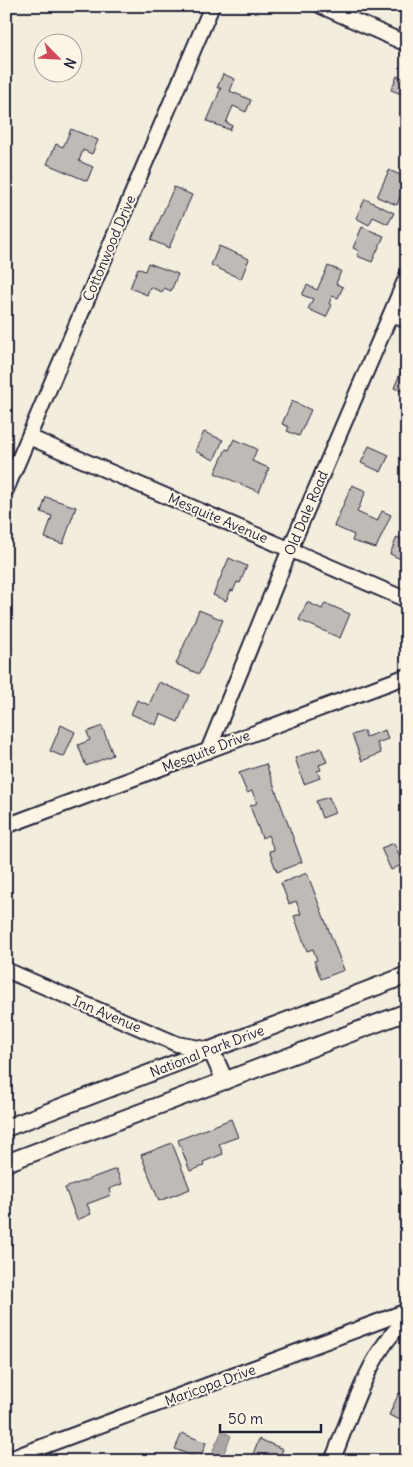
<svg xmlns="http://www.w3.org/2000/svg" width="413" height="1467" font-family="Delius,sans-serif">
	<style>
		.water { fill: #aca7a6; stroke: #75727b }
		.building { fill: #bfbab6; stroke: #22223b }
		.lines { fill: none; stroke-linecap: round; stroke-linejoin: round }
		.minor-casing { stroke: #22223b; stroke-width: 18 }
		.tertiary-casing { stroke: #22223b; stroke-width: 20 }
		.minor { stroke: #fcf5e5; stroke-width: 14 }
		.tertiary { stroke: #fcf5e5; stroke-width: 16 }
		.labels { text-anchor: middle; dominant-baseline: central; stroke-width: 4; stroke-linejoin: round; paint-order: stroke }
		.street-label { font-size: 14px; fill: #22223b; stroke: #fcf5e5 }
	</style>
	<rect width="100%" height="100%" fill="#f3edde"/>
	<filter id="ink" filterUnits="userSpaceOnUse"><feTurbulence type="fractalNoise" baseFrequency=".02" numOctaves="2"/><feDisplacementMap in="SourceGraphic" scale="10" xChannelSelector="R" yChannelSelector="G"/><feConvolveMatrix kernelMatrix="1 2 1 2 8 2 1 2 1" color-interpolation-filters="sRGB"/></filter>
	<g filter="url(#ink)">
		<!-- water -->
		<path class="water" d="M 222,1431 L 231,1436 L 223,1455 L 219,1457 L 214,1454 L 213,1450 Z"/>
		<!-- building -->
		<path class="building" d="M 223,74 L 235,79 L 230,91 L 251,100 L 246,112 L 233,106 L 226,123 L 232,125 L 230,130 L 207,121 L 221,88 L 217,88 Z
			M 397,76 L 407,80 L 407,96 L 391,90 Z
			M 71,129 L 98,140 L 92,154 L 83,150 L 79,161 L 93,167 L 87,181 L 47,164 L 56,144 L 63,147 Z
			M 389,170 L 407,178 L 397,205 L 377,197 Z
			M 174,187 L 192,195 L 169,248 L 151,240 Z
			M 365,199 L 394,213 L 388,224 L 373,217 L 369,225 L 356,218 Z
			M 362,227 L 384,236 L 372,262 L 357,256 L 359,251 L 353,248 Z
			M 219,246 L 249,259 L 241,279 L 211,265 Z
			M 148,263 L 178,274 L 171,291 L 164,288 L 162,292 L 150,287 L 147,295 L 130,288 L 138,268 L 145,271 Z
			M 328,266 L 341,271 L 336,284 L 343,287 L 338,298 L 332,296 L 329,304 L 332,305 L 326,317 L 308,309 L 313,299 L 302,295 L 307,285 L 317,290 Z
			M 402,369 L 407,372 L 407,393 L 394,388 Z
			M 292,401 L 311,410 L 299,436 L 287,431 L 289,427 L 282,424 Z
			M 204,432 L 223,440 L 214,460 L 195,451 Z
			M 234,439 L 257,449 L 252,461 L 269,468 L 259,492 L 215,473 L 226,449 L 229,450 Z
			M 369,446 L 389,455 L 381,472 L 361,463 Z
			M 352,485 L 366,491 L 357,512 L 377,521 L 382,511 L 391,515 L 376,548 L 352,541 L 354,535 L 334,526 Z
			M 46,497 L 76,507 L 63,544 L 45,538 L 52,516 L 41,512 Z
			M 397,537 L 407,541 L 405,561 L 390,554 Z
			M 229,558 L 247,566 L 240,583 L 237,582 L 233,591 L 231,590 L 226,601 L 213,595 Z
			M 307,602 L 322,609 L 325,603 L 350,614 L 340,638 L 299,620 Z
			M 199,610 L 223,620 L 199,674 L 176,664 Z
			M 159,682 L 189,695 L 178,722 L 160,714 L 156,725 L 131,714 L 137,700 L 149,705 Z
			M 61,725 L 75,732 L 64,757 L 50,751 Z
			M 102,726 L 113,755 L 86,766 L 78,745 L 90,740 L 87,732 Z
			M 385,730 L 388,739 L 377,743 L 381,753 L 362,761 L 352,735 L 364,731 L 366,737 Z
			M 321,748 L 327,762 L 319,765 L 321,770 L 317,771 L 320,778 L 304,784 L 295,758 Z
			M 266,764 L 302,862 L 277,872 L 269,851 L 274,850 L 268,835 L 262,838 L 250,806 L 257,803 L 252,791 L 247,793 L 239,773 Z
			M 329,797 L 335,813 L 322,818 L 316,801 Z
			M 394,843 L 403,864 L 391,870 L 381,848 Z
			M 307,873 L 344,970 L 321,979 L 314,961 L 317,960 L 313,949 L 307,951 L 294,916 L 301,914 L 296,901 L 289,904 L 281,883 Z
			M 231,1119 L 238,1137 L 219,1144 L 223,1154 L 203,1162 L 204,1166 L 190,1171 L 178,1140 Z
			M 172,1143 L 190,1189 L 159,1201 L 141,1155 Z
			M 116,1169 L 122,1184 L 109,1189 L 111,1195 L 87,1204 L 91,1214 L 77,1220 L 65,1188 Z
			M 6,1229 L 12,1244 L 6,1246 Z
			M 399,1393 L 407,1396 L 407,1423 L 389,1415 Z
			M 182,1433 L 206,1443 L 200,1459 L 175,1449 Z
			M 259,1439 L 283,1449 L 278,1461 L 250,1461 Z
			M 388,1455 L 401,1461 L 385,1461 Z"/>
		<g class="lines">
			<defs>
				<path id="minor" d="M 321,6 L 407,44
					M 391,314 L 407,321
					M 29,437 L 407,600
					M 6,490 L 212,6
					M 208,751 L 290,549 L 407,276
					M 6,826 L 407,676
					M 6,970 L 177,1044 L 211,1050
					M 12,1458 L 407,1311
					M 332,1461 C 349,1420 371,1346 407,1320"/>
				<path id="tertiary" d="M 211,1050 L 225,1081
					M 6,1128 L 407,975
					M 6,1163 L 407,1012"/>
			</defs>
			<!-- minor casing -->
			<use href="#minor" class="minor-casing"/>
			<!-- tertiary casing -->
			<use href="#tertiary" class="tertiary-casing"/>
			<!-- minor -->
			<use href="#minor" class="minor"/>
			<!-- tertiary -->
			<use href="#tertiary" class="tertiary"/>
		</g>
	</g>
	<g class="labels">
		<!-- street labels -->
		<g class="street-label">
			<text transform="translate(109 248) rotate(-67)">Cottonwood Drive</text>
			<text transform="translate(306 513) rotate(-67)">Old Dale Road</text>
			<text transform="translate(218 518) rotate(23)">Mesquite Avenue</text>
			<text transform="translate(206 751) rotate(-21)">Mesquite Drive</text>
			<text transform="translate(107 1014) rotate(23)">Inn Avenue</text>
			<text transform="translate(207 1051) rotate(-21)">National Park Drive</text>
			<text transform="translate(210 1385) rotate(-20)">Maricopa Drive</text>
		</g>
	</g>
	<!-- margin -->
	<rect width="413" height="1467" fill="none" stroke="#fcf5e5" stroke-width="25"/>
	<rect x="12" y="12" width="388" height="1442" fill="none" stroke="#22223b" stroke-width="2" filter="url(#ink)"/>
	<!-- north arrow -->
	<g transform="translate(58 58) rotate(114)"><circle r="24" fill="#fcf5e5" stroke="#a5a1a1"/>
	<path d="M0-4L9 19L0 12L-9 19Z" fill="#d1495b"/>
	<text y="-8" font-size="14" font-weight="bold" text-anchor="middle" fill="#22223b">N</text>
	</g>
	<!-- scale -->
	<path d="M220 1424v8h101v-8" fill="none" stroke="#22223b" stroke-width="2.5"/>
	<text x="228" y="1424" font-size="15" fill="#22223b" stroke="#fcf5e5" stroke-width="4" paint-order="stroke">50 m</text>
</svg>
